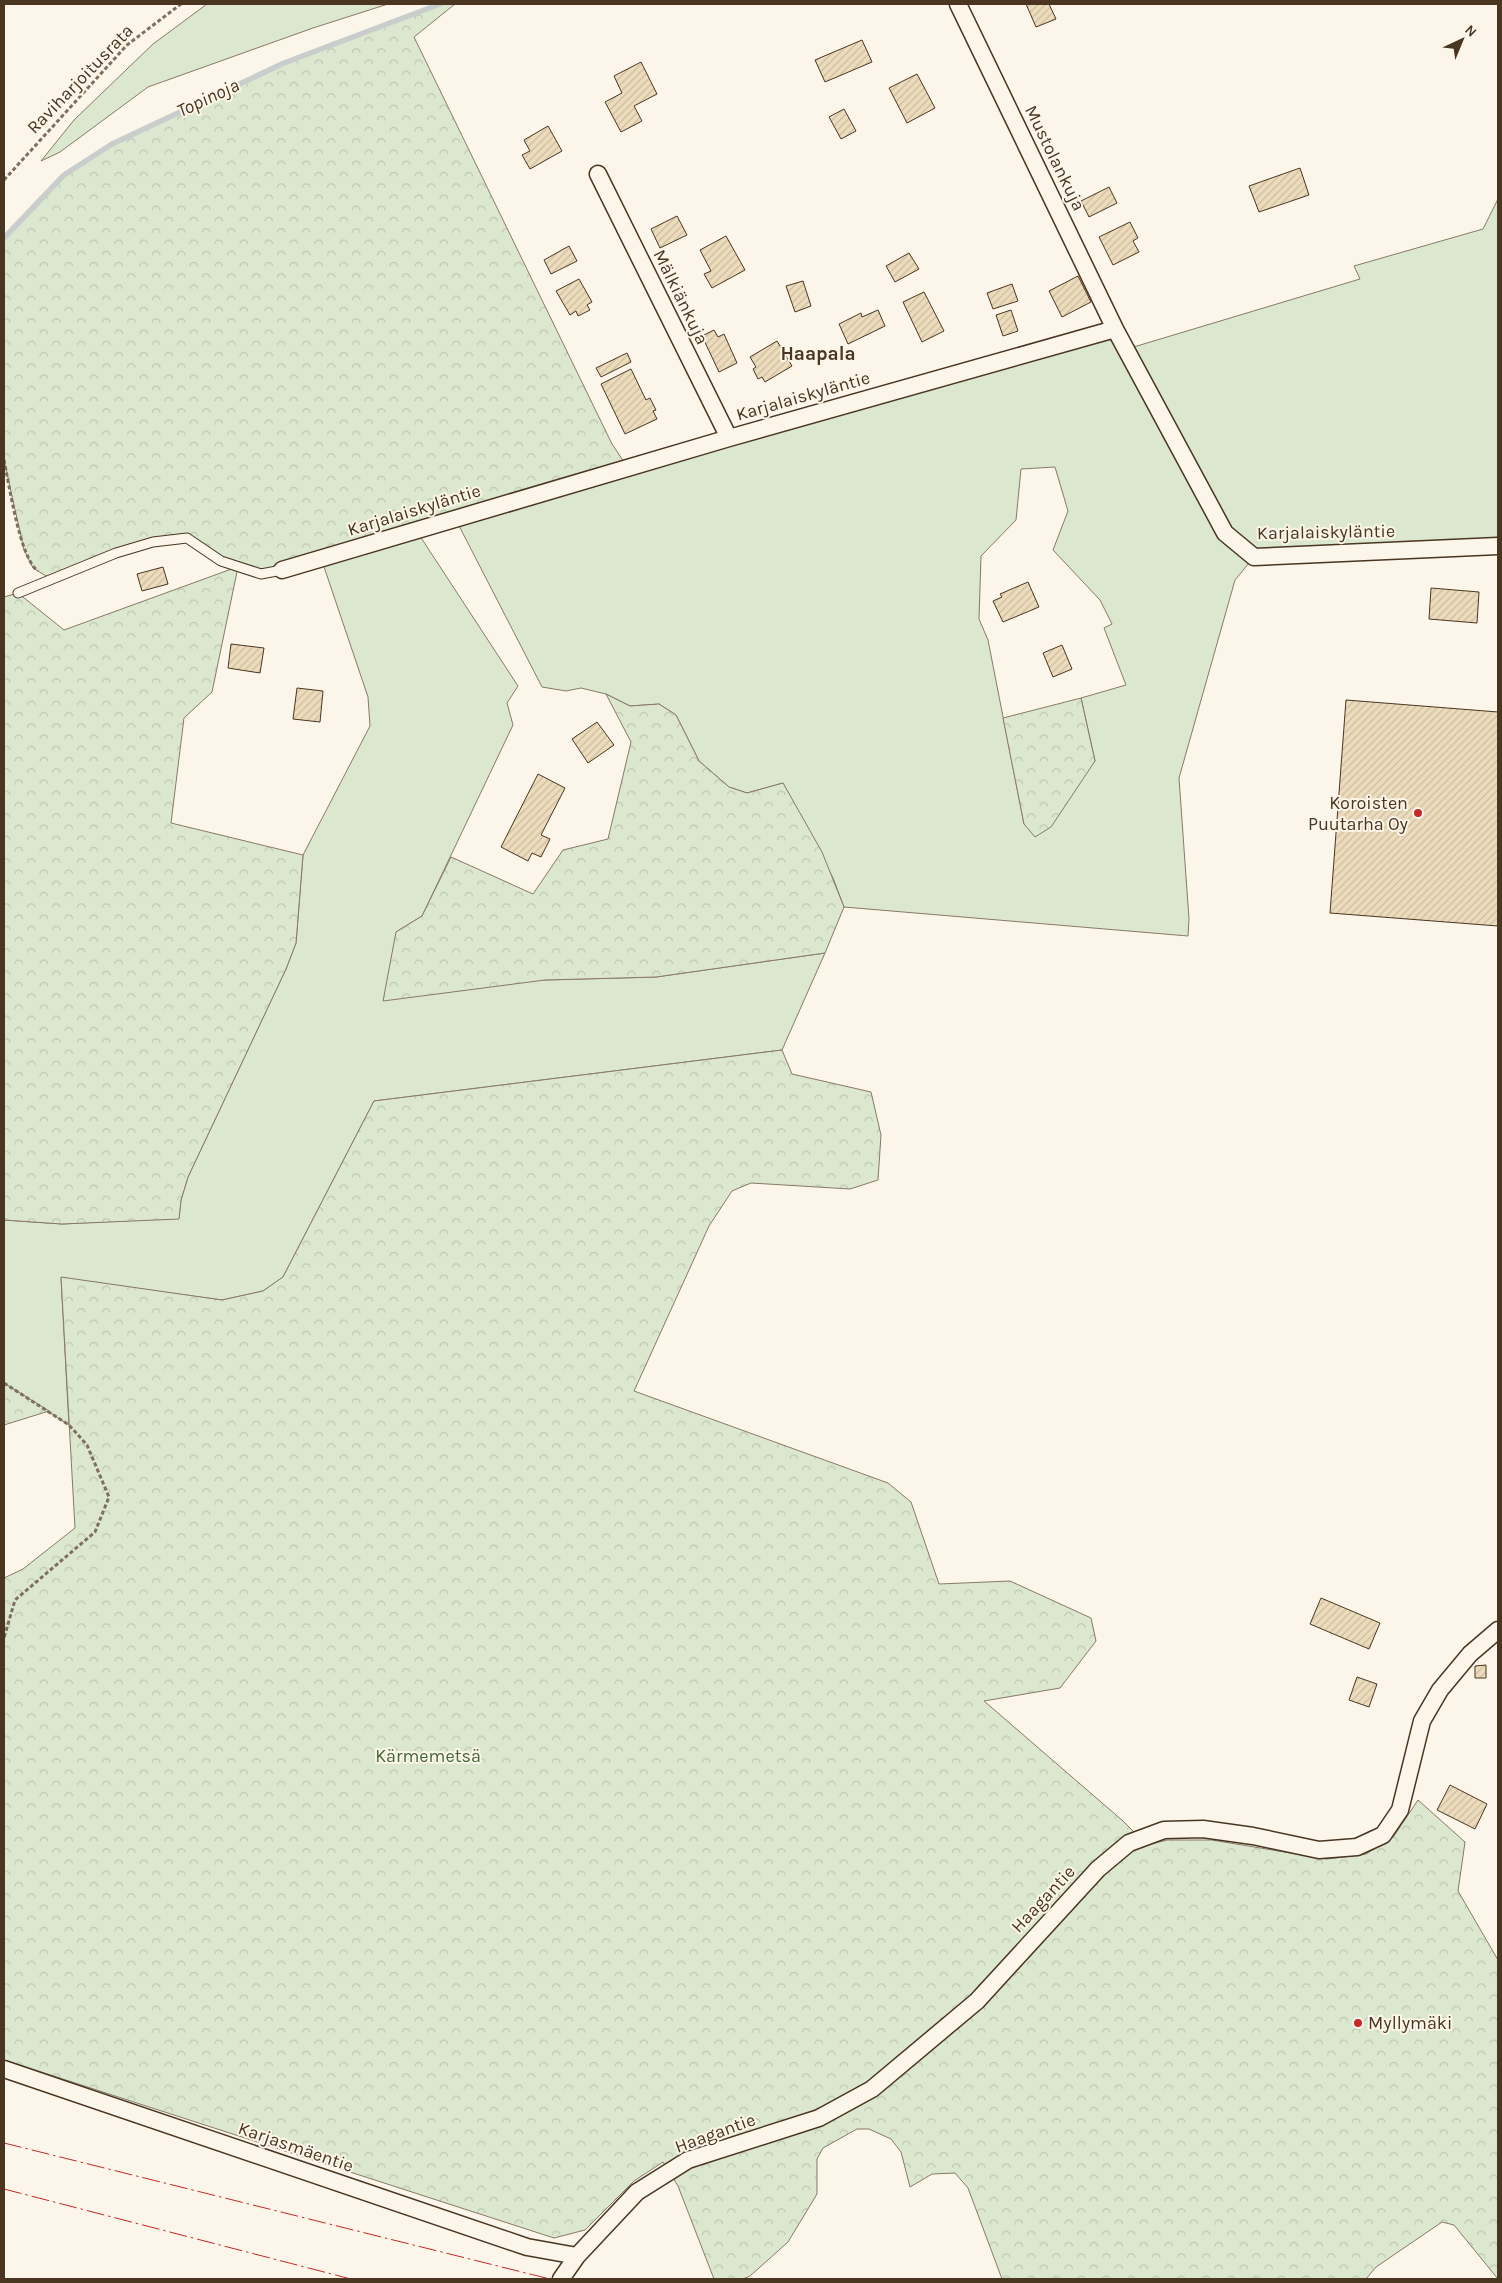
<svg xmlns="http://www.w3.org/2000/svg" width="1502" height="2283" font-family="Karla,sans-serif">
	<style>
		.grass { fill: #dce7d0; stroke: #887966; fill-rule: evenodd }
		.forest { fill: url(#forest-crowns); stroke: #887966 }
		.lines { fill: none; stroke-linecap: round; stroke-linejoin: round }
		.stream { stroke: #c9cecd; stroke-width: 5.5 }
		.building { fill: url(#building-hatch); stroke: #4a3520 }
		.service-casing { stroke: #4a3520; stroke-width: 11 }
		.minor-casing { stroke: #4a3520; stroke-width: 19 }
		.path { stroke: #7f6f5c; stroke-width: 3; stroke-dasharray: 4 2.5; stroke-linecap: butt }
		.service { stroke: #fbf6e9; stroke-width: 9 }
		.minor { stroke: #fbf6e9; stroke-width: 16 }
		.power { stroke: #c62828; stroke-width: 1; stroke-dasharray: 18 4 2.5 4; stroke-linecap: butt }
		.poi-dot { fill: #c62828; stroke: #fbf6e9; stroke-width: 2 }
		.labels { text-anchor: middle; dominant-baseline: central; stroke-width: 4; stroke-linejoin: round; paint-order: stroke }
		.street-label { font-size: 18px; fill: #4a3520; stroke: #fbf6e9 }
		.poi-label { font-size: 18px; fill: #4a3520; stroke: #fbf6e9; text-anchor: end }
		.park-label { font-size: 18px; fill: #436837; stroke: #fbf6e9 }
		.water-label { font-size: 19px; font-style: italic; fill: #4a3520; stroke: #fbf6e9 }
		.neighbourhood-label { font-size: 19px; font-weight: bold; fill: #4a3520; stroke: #fbf6e9 }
	</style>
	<defs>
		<pattern id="forest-crowns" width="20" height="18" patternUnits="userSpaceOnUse" patternTransform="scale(1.25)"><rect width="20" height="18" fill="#dce7d0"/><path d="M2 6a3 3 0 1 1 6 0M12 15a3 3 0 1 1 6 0" fill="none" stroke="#bec7b2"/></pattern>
		<pattern id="building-hatch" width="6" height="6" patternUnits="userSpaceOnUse" patternTransform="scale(1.25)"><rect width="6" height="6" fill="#ecdcbc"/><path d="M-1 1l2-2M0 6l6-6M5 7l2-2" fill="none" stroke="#ccbda1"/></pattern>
	</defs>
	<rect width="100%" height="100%" fill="#fbf6e9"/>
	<!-- grass -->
	<path class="grass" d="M 207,4 L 388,4 L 313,28 L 148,87 L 60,152 L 41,161 L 74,120 L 153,44 Z
		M 1498,199 L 1498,546 L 1254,557 L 1235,580 L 1179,778 L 1189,919 L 1188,936 L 844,907 L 833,878 L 783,783 L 747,793 L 729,787 L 699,761 L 676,715 L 659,704 L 630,706 L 606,694 L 581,688 L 566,691 L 542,687 L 455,518 L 1115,329 L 1127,349 L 1360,279 L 1354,266 L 1483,229 ZM 1055,467 L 1068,511 L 1053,550 L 1100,600 L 1112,624 L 1104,628 L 1126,685 L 1081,698 L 1095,761 L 1024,824 L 988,640 L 979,619 L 981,556 L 1016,520 L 1021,469 Z
		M 416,530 L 518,686 L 507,703 L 513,725 L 422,916 L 396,932 L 545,980 L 656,977 L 825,953 L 782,1050 L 374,1101 L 283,1277 L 263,1291 L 222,1300 L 61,1278 L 69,1425 L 4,1383 L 4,1220 L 62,1224 L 179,1218 L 181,1200 L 188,1177 L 286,969 L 296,943 L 303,855 L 370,726 L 368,697 L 321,558 Z"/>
	<!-- forest -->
	<path class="forest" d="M 440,4 L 455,4 L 414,37 L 612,444 L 628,468 L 261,574 L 238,567 L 212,692 L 184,718 L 171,823 L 303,855 L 296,943 L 286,969 L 188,1177 L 181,1200 L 179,1219 L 62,1224 L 4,1220 L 4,597 L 18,593 L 64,630 L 237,567 L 187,538 L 153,542 L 51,579 L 33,568 L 24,550 L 4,460 L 4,238 L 64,175 L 112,144 L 284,63 Z
		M 606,694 L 630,706 L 659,704 L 676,715 L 699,761 L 729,787 L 747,793 L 783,783 L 822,852 L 844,907 L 825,953 L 656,977 L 545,980 L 383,1001 L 396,932 L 422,916 L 451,857 L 533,894 L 563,850 L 608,839 L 631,742 Z
		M 1081,698 L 1095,761 L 1051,827 L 1035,837 L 1024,824 L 1003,718 Z
		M 782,1050 L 792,1074 L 871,1092 L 881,1135 L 878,1180 L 850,1189 L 751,1183 L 732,1191 L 709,1226 L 634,1391 L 888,1483 L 911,1502 L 939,1584 L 1010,1581 L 1091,1618 L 1096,1641 L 1060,1688 L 984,1701 L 1123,1821 L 1147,1845 L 1167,1840 L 1212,1840 L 1327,1859 L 1366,1854 L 1394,1836 L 1418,1800 L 1465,1842 L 1458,1891 L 1498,1960 L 1498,2279 L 1454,2225 L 1442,2222 L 1376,2267 L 1366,2279 L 1002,2279 L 968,2188 L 955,2173 L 932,2174 L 910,2187 L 901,2152 L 891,2139 L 869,2129 L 857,2129 L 823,2148 L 817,2159 L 817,2194 L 788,2242 L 750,2276 L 743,2279 L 714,2279 L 678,2186 L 663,2162 L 634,2181 L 585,2230 L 554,2238 L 4,2060 L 4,1578 L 23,1569 L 75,1528 L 61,1277 L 222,1300 L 263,1291 L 283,1277 L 374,1101 Z
		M 4,1383 L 49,1411 L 4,1425 Z"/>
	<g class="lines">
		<!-- stream -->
		<path class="stream" d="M 4,238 L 64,175 L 112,144 L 284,63 L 440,4"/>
	</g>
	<!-- building -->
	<path class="building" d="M 1026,4 L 1049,4 L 1056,19 L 1036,27 Z
		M 862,40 L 872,62 L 825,82 L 815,60 Z
		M 641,62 L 657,94 L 634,106 L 642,121 L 621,132 L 605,102 L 622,93 L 614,76 Z
		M 917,74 L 935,108 L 907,123 L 889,88 Z
		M 844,109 L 856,131 L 841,139 L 829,117 Z
		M 548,126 L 562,151 L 530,169 L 522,155 L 530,151 L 524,140 Z
		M 1300,168 L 1309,195 L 1259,212 L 1249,186 Z
		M 1109,187 L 1117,203 L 1089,217 L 1081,201 Z
		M 677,216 L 687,235 L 660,248 L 651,229 Z
		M 1130,222 L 1138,238 L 1133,241 L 1139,252 L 1113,265 L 1099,237 Z
		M 726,236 L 745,270 L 712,288 L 704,274 L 711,271 L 700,250 Z
		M 569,246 L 577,261 L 551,274 L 544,260 Z
		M 909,253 L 919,269 L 895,282 L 886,266 Z
		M 1078,276 L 1091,302 L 1062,317 L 1049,291 Z
		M 579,279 L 592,302 L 587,305 L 590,310 L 578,316 L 576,311 L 570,315 L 556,291 Z
		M 803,281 L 811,306 L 795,312 L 786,286 Z
		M 1012,284 L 1018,301 L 993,309 L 987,293 Z
		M 924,292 L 944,331 L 922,342 L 903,302 Z
		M 878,310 L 885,326 L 848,344 L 839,324 L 861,313 L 862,317 Z
		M 1011,310 L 1018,331 L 1003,336 L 996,315 Z
		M 714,330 L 718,337 L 724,334 L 737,363 L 719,372 L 702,336 Z
		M 777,341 L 792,366 L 765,382 L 762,377 L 758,379 L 753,369 L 756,367 L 750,357 Z
		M 627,353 L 631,362 L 601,377 L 596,368 Z
		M 631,369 L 646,400 L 650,398 L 656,410 L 653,411 L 657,419 L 625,434 L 601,384 Z
		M 163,567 L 168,584 L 142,591 L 137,574 Z
		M 1028,582 L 1039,607 L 1003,622 L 993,601 L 1002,597 L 1000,594 Z
		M 1431,588 L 1479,592 L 1477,623 L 1429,619 Z
		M 231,644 L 264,648 L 260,673 L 228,668 Z
		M 1062,645 L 1072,669 L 1053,677 L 1043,653 Z
		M 297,688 L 323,691 L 320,722 L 293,719 Z
		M 1346,700 L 1498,712 L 1498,926 L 1330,913 Z
		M 597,722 L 614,745 L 588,763 L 572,739 Z
		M 538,774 L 565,788 L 541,835 L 550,839 L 541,857 L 532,853 L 528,861 L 501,847 Z
		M 1321,1598 L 1380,1623 L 1369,1649 L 1310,1624 Z
		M 1486,1665 L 1486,1678 L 1475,1678 L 1475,1666 Z
		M 1357,1677 L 1377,1684 L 1369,1707 L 1349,1700 Z
		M 1450,1785 L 1487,1804 L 1475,1829 L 1437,1810 Z"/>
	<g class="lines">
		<defs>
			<path id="service" d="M 18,593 L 116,553 L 153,542 L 187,538 L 221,561 L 261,574 L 282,570"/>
			<path id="minor" d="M 958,4 L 1115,329
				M 598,174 L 729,438
				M 282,570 L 729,438 L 1115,329 L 1225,533 L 1254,557 L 1498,546
				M 4,2069 L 527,2247 L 577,2256
				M 561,2279 L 577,2256 L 637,2192 L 688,2160 L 819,2118 L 872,2089 L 977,2001 L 1098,1869 L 1129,1843 L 1164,1830 L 1203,1829 L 1253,1836 L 1319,1850 L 1357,1847 L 1383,1835 L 1400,1810 L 1422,1721 L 1440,1690 L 1470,1654 L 1498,1630"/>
		</defs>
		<!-- service casing -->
		<use href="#service" class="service-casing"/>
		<!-- minor casing -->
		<use href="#minor" class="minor-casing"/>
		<!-- path -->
		<path class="path" d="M 4,180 L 127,45 L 181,4
			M 4,460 C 9,484 20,559 38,571
			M 4,1383 L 69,1425 L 87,1445 L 109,1497 L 95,1532 L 15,1600 L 4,1638"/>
		<!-- service -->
		<use href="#service" class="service"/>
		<!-- minor -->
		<use href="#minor" class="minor"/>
		<!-- power -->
		<path class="power" d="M 4,2143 L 550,2279
			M 4,2189 L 351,2279"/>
	</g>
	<!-- markers -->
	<g class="poi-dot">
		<circle cx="1418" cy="813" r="5"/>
		<circle cx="1358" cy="2023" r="5"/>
	</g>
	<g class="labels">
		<!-- street labels -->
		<g class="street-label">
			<text transform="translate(80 79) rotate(-46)">Raviharjoitusrata</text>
			<text transform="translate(1055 158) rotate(64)">Mustolankuja</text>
			<text transform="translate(681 297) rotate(64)">Mälkiänkuja</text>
			<text transform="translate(803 396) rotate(-16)">Karjalaiskyläntie</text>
			<text transform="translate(414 510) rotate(-17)">Karjalaiskyläntie</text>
			<text transform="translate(1326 532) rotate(-1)">Karjalaiskyläntie</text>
			<text transform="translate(1043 1899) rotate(-47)">Haagantie</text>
			<text transform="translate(715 2133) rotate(-20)">Haagantie</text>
			<text transform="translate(296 2147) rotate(19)">Karjasmäentie</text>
		</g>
		<!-- poi labels -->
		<g class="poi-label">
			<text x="1408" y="803">Koroisten<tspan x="1408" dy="21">Puutarha Oy</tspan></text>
			<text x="1368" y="2023" text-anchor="start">Myllymäki</text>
		</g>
		<!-- park labels -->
		<g class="park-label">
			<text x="428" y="1756">Kärmemetsä</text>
		</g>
		<!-- water labels -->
		<g class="water-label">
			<text transform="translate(208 98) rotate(-25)">Topinoja</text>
		</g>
		<!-- neighbourhood labels -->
		<g class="neighbourhood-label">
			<text x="818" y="354">Haapala</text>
		</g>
	</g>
	<!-- border -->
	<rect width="1502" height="2283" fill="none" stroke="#4a3520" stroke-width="10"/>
	<!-- north arrow -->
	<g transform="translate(1462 40) rotate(44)" stroke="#fbf6e9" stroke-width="4" paint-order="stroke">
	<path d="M0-4L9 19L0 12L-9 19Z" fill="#4a3520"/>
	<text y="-8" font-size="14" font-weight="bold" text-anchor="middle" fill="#4a3520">N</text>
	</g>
</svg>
